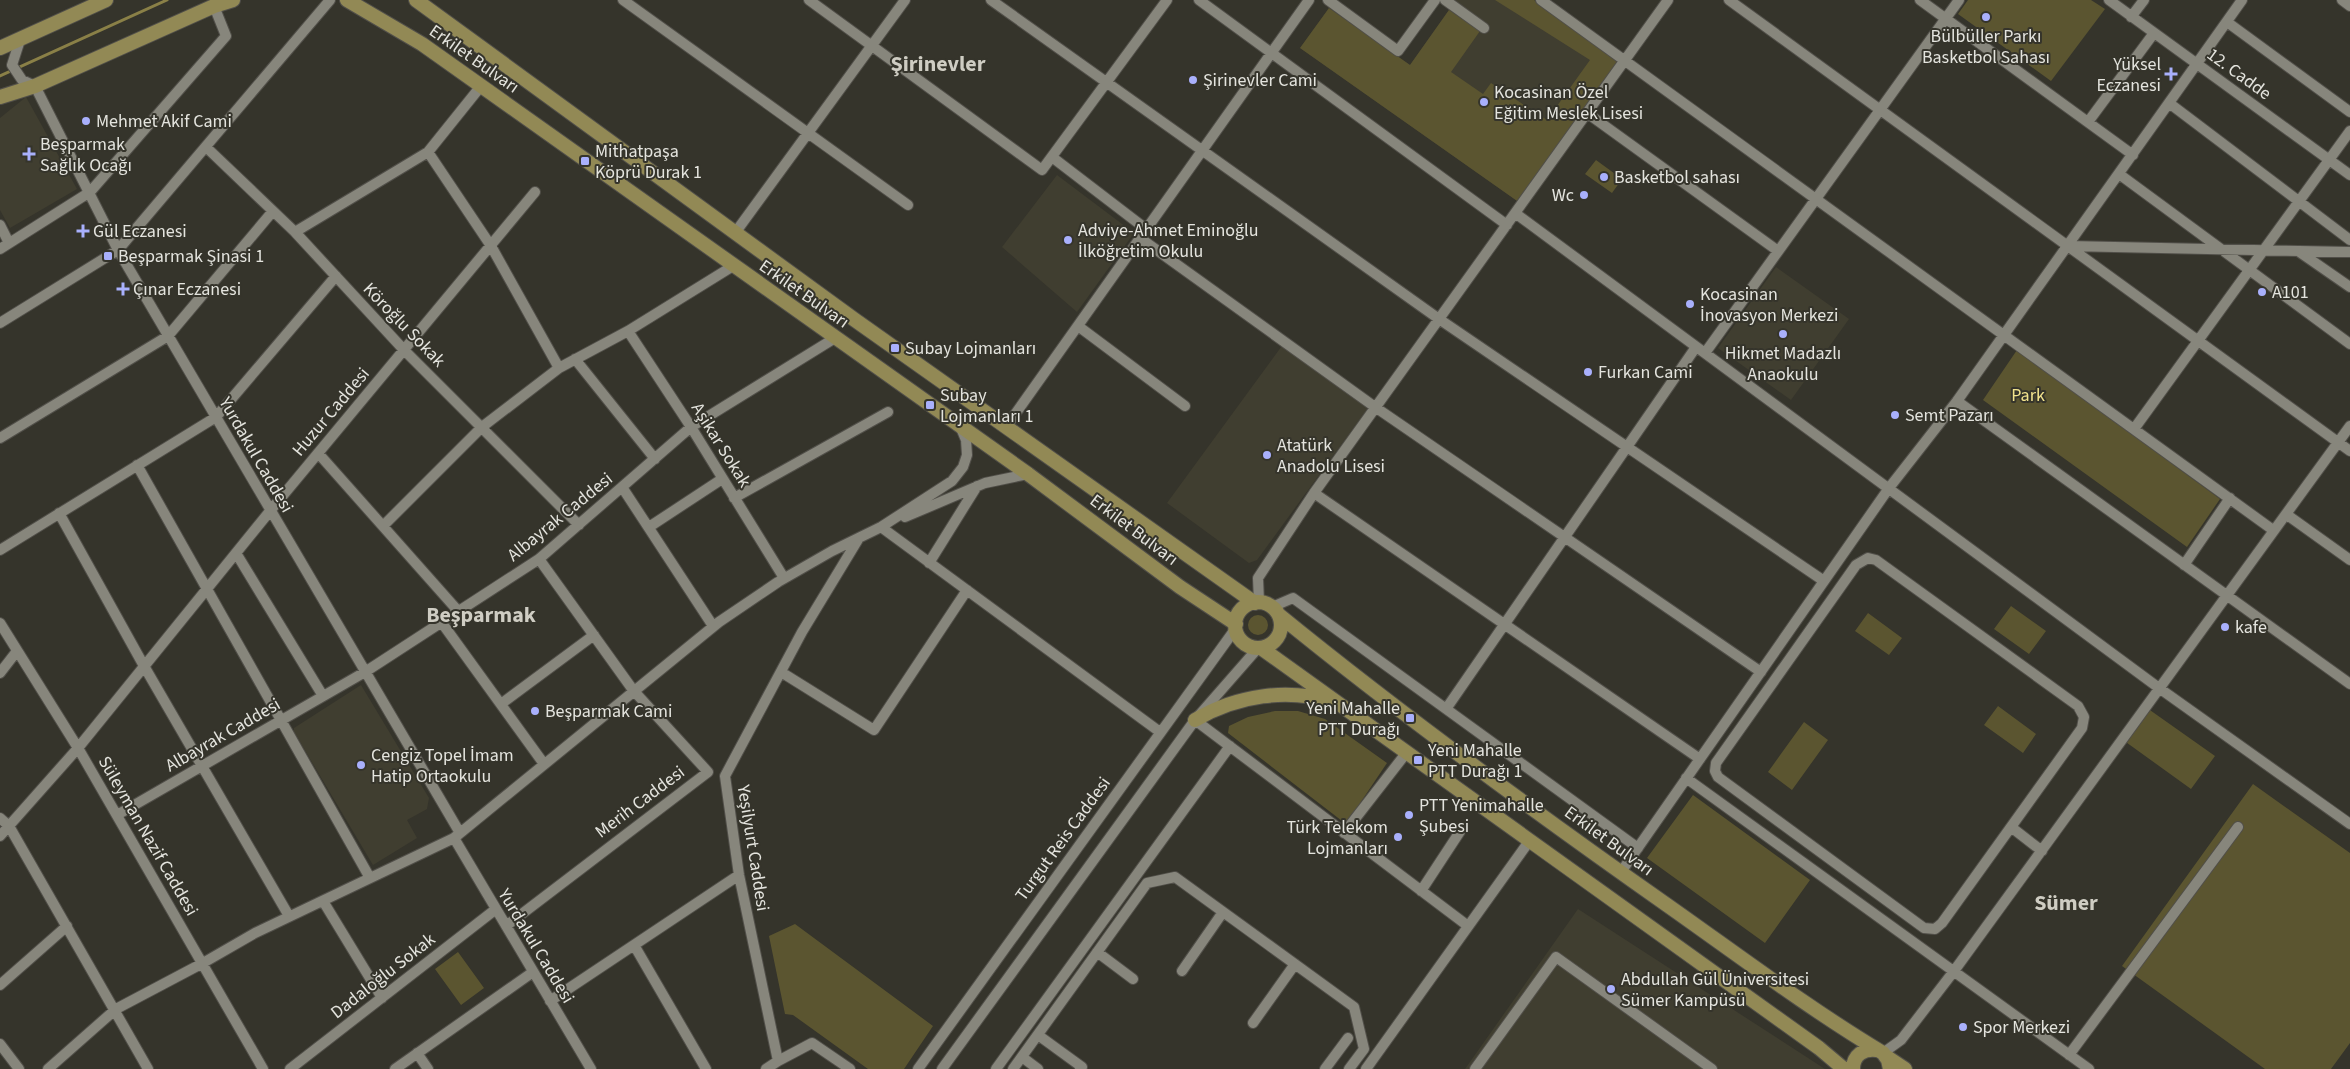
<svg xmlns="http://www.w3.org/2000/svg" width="2350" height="1069" font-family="'Source Sans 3',sans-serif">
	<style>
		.built { fill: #403e30 }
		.green { fill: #5b5530 }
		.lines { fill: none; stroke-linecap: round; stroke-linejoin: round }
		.stream { stroke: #8a8047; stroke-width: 3 }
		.minor-casing { stroke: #514f49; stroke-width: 12 }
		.major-casing { stroke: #514f49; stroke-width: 16 }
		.minor { stroke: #87867c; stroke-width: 10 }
		.major { stroke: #928955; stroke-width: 14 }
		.poi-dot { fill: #a9b0fc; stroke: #35342b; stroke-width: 2 }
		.labels { text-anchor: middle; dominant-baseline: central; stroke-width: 4; stroke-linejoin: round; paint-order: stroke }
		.poi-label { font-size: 18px; fill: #e4e4de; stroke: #35342b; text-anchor: start }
		.street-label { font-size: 18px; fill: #e4e4de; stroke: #35342b }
		.park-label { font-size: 18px; fill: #f1e28d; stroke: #35342b }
		.district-label { font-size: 22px; font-weight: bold; fill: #cfcdc3; stroke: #35342b }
	</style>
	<rect width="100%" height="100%" fill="#35342b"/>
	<!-- built -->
	<path class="built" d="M 1456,0 L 1534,0 L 1621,62 L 1520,203 L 1300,48 L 1329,8 L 1410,65 Z
		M 26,97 L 77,189 L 10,228 L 0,210 L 0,118 Z
		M 1057,175 L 1134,233 L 1077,312 L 1002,247 Z
		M 1776,267 L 1849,319 L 1791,400 L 1718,348 Z
		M 1284,343 L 1368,408 L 1257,560 L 1249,563 L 1167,503 Z
		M 361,685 L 429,798 L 427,809 L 407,820 L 417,838 L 373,865 L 294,732 L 294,728 Z
		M 1578,909 L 1825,1069 L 1465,1069 Z"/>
	<!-- green -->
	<path class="green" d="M 1495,0 L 1534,0 L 1621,62 L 1520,203 L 1300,48 L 1329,8 L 1410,65 L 1449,10 L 1480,31 L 1451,72 L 1483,94 L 1491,83 L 1547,120 L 1590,60 Z
		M 1968,0 L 2091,0 L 2105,9 L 2051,81 L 1958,14 Z
		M 1596,160 L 1622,179 L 1612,193 L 1585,174 Z
		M 2017,350 L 2220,499 L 2187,547 L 1983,400 Z
		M 2011,606 L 2046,631 L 2029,654 L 1994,629 Z
		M 1868,613 L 1902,638 L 1889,655 L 1855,631 Z
		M1248 625a10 10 0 1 1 20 0a10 10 0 1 1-20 0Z
		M 1998,706 L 2036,734 L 2023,753 L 1984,725 Z
		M 2147,708 L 2215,756 L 2191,789 L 2123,740 Z
		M 1275,711 L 1298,711 L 1325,719 L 1387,763 L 1346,824 L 1228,733 L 1229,726 L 1248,717 Z
		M 1804,722 L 1828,740 L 1792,790 L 1768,772 Z
		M 2253,784 L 2350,853 L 2350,1043 L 2331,1069 L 2265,1069 L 2122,966 Z
		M 1693,795 L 1810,880 L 1765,943 L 1647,858 Z
		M 795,924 L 933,1026 L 904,1069 L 868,1069 L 793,1015 L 785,1014 L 769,936 Z
		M 458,952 L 484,988 L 461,1005 L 435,969 Z"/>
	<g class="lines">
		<!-- stream -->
		<path class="stream" d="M 0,76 L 167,0"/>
		<defs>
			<path id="minor" d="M 623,0 L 908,205
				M 809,0 L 1042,170 L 1167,0
				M 991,0 L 1439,319 L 1824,581
				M 1199,0 L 1507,225
				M 1328,0 L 1398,51 L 1435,0
				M 1445,0 L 1484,28
				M 1541,0 L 2273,530
				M 1729,0 L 2350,451
				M 1920,0 L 2133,155
				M 2109,0 L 2350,175
				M 2342,0 L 2350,6
				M 2131,17 L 2144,0
				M 2227,22 L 2350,112
				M 20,40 L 12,65 L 22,80 L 35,86 L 118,250 L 460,833
				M 2169,103 L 2350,240
				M 1587,113 L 1778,251
				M 2088,122 L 2154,33
				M 206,147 L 295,232 L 404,350 L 579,525
				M 428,152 L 491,246 L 559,368
				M 1052,157 L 1146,229
				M 2119,174 L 2350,344
				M 1515,213 L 2159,688 L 2350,824
				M 0,225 L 9,243
				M 295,232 L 428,152 L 481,86
				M 735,233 L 905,0
				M 1140,238 L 1375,407 L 1761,672
				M 2068,246 L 2350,252
				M 0,249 L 90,192 L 226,36 L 214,6 L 215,1
				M 2298,251 L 2350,287
				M 0,323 L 118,250 L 330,0
				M 1078,326 L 1185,406
				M 628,331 L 691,427 L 784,578
				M 1705,353 L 1959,0
				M 575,359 L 655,459
				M 1957,401 L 2350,684
				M 1006,427 L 1309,0
				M 2134,429 L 2350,131
				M 0,438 L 168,336 L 273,211
				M 318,453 L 459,612
				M 137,465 L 370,878
				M 622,487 L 713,626
				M 1314,493 L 1700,759
				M 734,498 L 888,412
				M 59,513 L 144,666 L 289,916
				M 2286,514 L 2350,560
				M 905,517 L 985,483 L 1028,474
				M 383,526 L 482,427 L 559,368 L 628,331 L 733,266
				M 649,527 L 722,479
				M 881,527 L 1160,732
				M 0,550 L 216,417 L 336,276
				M 236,553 L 323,696
				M 1868,558 L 1876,560 L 2078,706 L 2084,717 L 2082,728 L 1942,923 L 1935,929 L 1924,928 L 1718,777 L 1715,771 L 1716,763 L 1856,565 Z
				M 929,563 L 977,486
				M 2184,565 L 2230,498
				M 1259,602 L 1258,578 L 1314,493 L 1668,0
				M 1272,607 L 1293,598 L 1638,848
				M 0,623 L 78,748 L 263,1069
				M 442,623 L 544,764
				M 781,672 L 874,730 L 967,590
				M 0,673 L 17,651
				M 501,704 L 594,635
				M 1446,709 L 1696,347
				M 1195,720 L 1468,926
				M 1686,778 L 2089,1069
				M 117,815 L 365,672 L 539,559 L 691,427 L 835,338
				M 0,818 L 9,826 L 148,1069
				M 2011,827 L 2042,851
				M 1344,833 L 1407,752
				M 0,836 L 78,748 L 270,511 L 535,192
				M 454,838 L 591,1069
				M 1621,872 L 1889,488 L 1957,401 L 2242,0
				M 1421,891 L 1461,830
				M 323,901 L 382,998
				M 506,926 L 708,772 L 633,690 L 539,559
				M 634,945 L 706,1069
				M 1097,952 L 1133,979
				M 1182,971 L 1223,912
				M 0,985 L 67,926
				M 550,1001 L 739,875
				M 1253,1023 L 1295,964
				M 1038,1035 L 1082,1067 L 1080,1069
				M 0,1044 L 19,1069
				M 417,1053 L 428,1069
				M 1883,1053 L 1901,1040 L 1954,971 L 2350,426
				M 2069,1055 L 2238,827
				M 1022,1057 L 1038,1069
				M 778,1061 L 812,1043 L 850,1069
				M 48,1069 L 116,1009 L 203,963 L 255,933 L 454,838 L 719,622 L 778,582 L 832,551 L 881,527 L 952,481 L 963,467 L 967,455 L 966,440 L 961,428
				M 290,1069 L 496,909
				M 395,1069 L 533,972
				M 766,1069 L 778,1061 L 739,875 L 725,776 L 802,632 L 859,538
				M 918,1069 L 1236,628
				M 942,1069 L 1195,720 L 1258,648
				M 996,1069 L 1230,746
				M 1013,1069 L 1147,883 L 1175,877 L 1354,1007 L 1364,1049 L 1349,1069
				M 1325,1069 L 1348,1038
				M 1366,1069 L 1530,840
				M 1475,1069 L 1556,957 L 1712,1069"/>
			<path id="major" d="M 347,0 L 422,44 L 1028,474 L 1180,587 L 1236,624
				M 416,0 L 855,320 L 1255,603
				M 0,48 L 106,0
				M 0,97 L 35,86 L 214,6 L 233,0
				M1235 625a23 23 0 1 1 46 0a23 23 0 1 1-46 0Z
				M 1279,615 C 1404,717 1535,812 1667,905 C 1738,955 1808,1008 1883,1053 L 1888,1060 L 1890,1069
				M 1261,648 L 1819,1048 L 1844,1069
				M 1195,720 C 1237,695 1287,688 1334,702
				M 1887,1057 L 1905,1069
				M 1853,1069 C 1853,1055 1864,1048 1877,1050"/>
		</defs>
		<!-- minor casing -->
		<use href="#minor" class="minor-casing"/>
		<!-- major casing -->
		<use href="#major" class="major-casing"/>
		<!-- minor -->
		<use href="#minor" class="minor"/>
		<!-- major -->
		<use href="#major" class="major"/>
	</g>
	<!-- markers -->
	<g class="poi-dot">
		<circle cx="1986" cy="17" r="5"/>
		<path d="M2168.5 66.5h5v5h5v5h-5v5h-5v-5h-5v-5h5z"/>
		<circle cx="1193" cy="80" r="5"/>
		<circle cx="1484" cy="102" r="5"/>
		<circle cx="86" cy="121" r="5"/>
		<path d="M26.5 146.5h5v5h5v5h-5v5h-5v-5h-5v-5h5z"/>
		<rect x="580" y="156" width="10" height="10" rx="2.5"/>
		<circle cx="1604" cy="177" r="5"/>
		<circle cx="1584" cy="195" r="5"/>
		<path d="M80.5 223.5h5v5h5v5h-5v5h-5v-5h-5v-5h5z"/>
		<circle cx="1068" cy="240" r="5"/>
		<rect x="103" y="251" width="10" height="10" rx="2.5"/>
		<path d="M120.5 281.5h5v5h5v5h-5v5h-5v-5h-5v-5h5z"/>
		<circle cx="2262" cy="292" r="5"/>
		<circle cx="1690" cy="304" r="5"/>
		<circle cx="1783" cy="334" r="5"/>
		<rect x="890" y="343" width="10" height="10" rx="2.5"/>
		<circle cx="1588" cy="372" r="5"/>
		<rect x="925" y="400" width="10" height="10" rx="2.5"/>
		<circle cx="1895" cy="415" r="5"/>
		<circle cx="1267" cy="455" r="5"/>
		<circle cx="2225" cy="627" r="5"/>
		<circle cx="535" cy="711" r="5"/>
		<rect x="1405" y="713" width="10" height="10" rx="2.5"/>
		<rect x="1413" y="755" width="10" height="10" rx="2.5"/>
		<circle cx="361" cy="765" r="5"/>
		<circle cx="1409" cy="815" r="5"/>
		<circle cx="1398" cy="837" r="5"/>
		<circle cx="1611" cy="989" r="5"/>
		<circle cx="1963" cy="1027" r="5"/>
	</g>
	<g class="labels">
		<!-- poi labels -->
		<g class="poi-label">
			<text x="1986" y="36" text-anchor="middle">Bülbüller Parkı<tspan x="1986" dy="21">Basketbol Sahası</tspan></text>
			<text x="2161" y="64" text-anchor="end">Yüksel<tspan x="2161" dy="21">Eczanesi</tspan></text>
			<text x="1203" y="80">Şirinevler Cami</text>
			<text x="1494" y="92">Kocasinan Özel<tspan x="1494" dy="21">Eğitim Meslek Lisesi</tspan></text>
			<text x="96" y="121">Mehmet Akif Cami</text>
			<text x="40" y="144">Beşparmak<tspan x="40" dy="21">Sağlık Ocağı</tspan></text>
			<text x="595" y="151">Mithatpaşa<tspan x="595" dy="21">Köprü Durak 1</tspan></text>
			<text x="1614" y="177">Basketbol sahası</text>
			<text x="1574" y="195" text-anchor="end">Wc</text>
			<text x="1078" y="230">Adviye-Ahmet Eminoğlu<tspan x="1078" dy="21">İlköğretim Okulu</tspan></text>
			<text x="93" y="231">Gül Eczanesi</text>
			<text x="118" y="256">Beşparmak Şinasi 1</text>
			<text x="133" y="289">Çınar Eczanesi</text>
			<text x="2272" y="292">A101</text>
			<text x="1700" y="294">Kocasinan<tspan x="1700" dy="21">İnovasyon Merkezi</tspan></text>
			<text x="905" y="348">Subay Lojmanları</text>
			<text x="1783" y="353" text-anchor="middle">Hikmet Madazlı<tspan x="1783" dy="21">Anaokulu</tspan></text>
			<text x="1598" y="372">Furkan Cami</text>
			<text x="940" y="395">Subay<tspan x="940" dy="21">Lojmanları 1</tspan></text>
			<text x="1905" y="415">Semt Pazarı</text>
			<text x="1277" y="445">Atatürk<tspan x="1277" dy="21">Anadolu Lisesi</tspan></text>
			<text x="2235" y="627">kafe</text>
			<text x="1400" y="708" text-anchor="end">Yeni Mahalle<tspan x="1400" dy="21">PTT Durağı</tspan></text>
			<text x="545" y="711">Beşparmak Cami</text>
			<text x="1428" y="750">Yeni Mahalle<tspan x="1428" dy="21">PTT Durağı 1</tspan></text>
			<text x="371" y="755">Cengiz Topel İmam<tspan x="371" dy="21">Hatip Ortaokulu</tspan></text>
			<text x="1419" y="805">PTT Yenimahalle<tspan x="1419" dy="21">Şubesi</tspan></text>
			<text x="1388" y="827" text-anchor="end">Türk Telekom<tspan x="1388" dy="21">Lojmanları</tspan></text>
			<text x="1621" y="979">Abdullah Gül Üniversitesi<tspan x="1621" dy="21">Sümer Kampüsü</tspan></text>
			<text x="1973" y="1027">Spor Merkezi</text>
		</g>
		<!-- street labels -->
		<g class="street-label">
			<text transform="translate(474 59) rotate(35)">Erkilet Bulvarı</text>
			<text transform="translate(2239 74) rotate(36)">12. Cadde</text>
			<text transform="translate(804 294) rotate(35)">Erkilet Bulvarı</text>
			<text transform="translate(404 325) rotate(46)">Köroğlu Sokak</text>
			<text transform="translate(331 412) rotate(-50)">Huzur Caddesi</text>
			<text transform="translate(721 445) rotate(58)">Aşikar Sokak</text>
			<text transform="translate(256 455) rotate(60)">Yurdakul Caddesi</text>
			<text transform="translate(560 517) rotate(-39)">Albayrak Caddesi</text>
			<text transform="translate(1134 530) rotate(37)">Erkilet Bulvarı</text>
			<text transform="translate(223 735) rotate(-30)">Albayrak Caddesi</text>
			<text transform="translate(640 802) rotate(-37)">Merih Caddesi</text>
			<text transform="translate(148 836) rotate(60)">Süleyman Nazif Caddesi</text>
			<text transform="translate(1063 839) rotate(-54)">Turgut Reis Caddesi</text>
			<text transform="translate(1609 841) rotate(36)">Erkilet Bulvarı</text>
			<text transform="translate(753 848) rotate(81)">Yeşilyurt Caddesi</text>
			<text transform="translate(536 946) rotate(59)">Yurdakul Caddesi</text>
			<text transform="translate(383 976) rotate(-38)">Dadaloğlu Sokak</text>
		</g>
		<!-- park labels -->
		<g class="park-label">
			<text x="2028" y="395">Park</text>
		</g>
		<!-- district labels -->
		<g class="district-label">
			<text x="938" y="64">Şirinevler</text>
			<text x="481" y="615">Beşparmak</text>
			<text x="2066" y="903">Sümer</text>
		</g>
	</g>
</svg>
